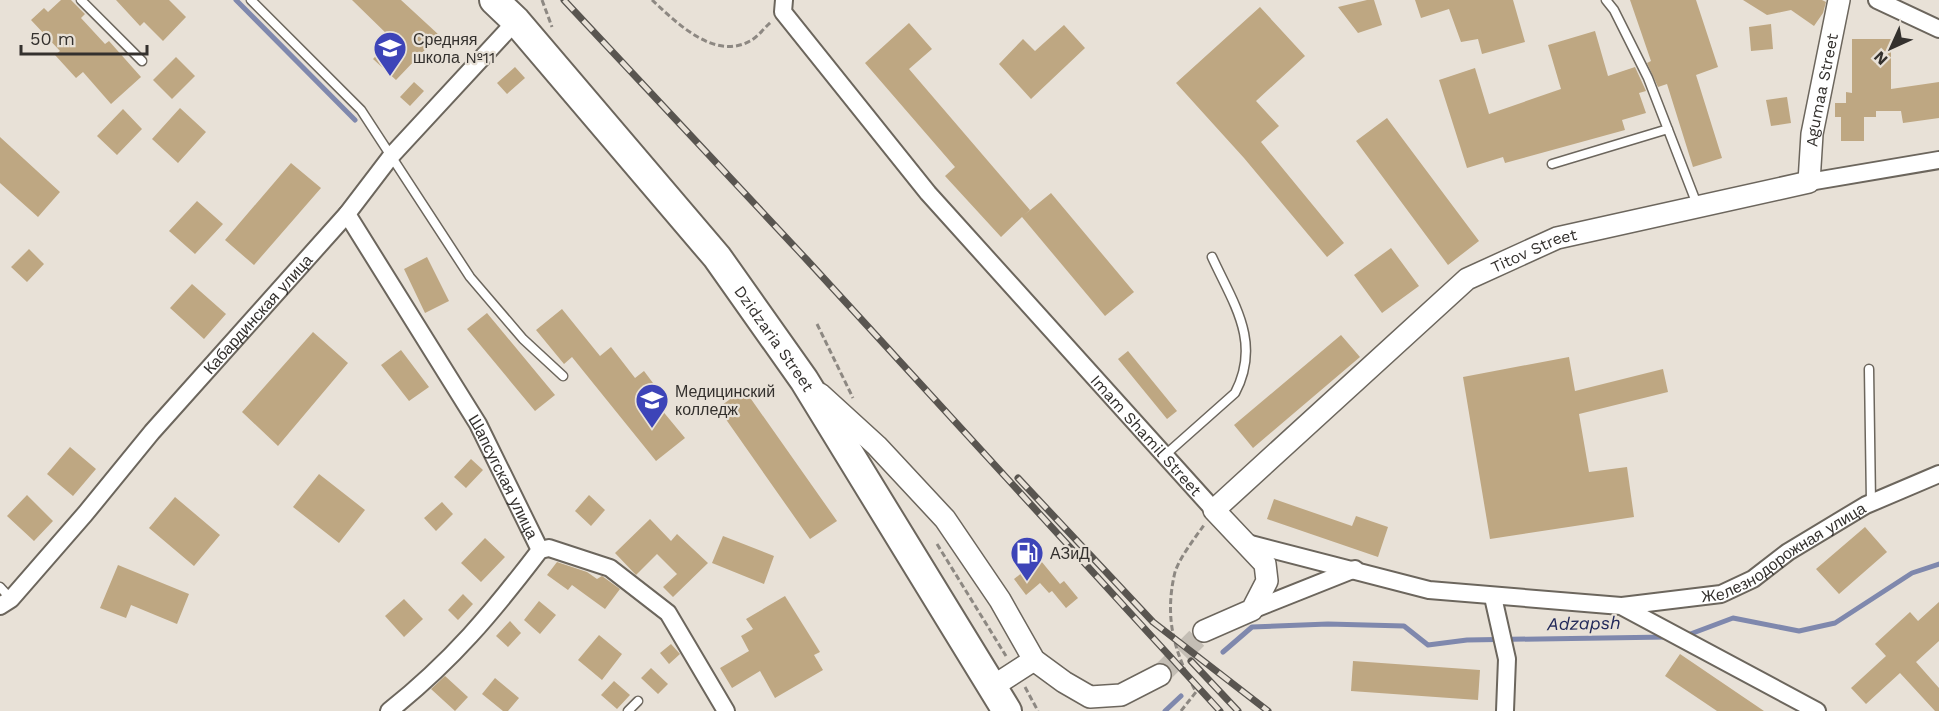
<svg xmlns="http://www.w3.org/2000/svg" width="1939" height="711" font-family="'Work Sans',sans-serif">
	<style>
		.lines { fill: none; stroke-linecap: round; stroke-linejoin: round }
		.stream { stroke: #7f88ad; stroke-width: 5 }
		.building { fill: #bea782 }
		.tertiary-tunnel { stroke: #c4beb5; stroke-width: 21; stroke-dasharray: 21 10; stroke-linecap: butt }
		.service-casing { stroke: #6c665d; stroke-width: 11 }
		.minor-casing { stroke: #6c665d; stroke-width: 20 }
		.tertiary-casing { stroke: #6c665d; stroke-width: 24 }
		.trunk-casing { stroke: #6c665d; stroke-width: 32 }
		.path { stroke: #8d8882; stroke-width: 3; stroke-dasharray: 6 3; stroke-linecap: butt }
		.service { stroke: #fff; stroke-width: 8 }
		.minor { stroke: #fff; stroke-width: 16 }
		.tertiary { stroke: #fff; stroke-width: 21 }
		.trunk { stroke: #fff; stroke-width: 28 }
		.rail-casing { stroke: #595550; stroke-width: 7 }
		.rail { stroke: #e8e1d7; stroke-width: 4.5; stroke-dasharray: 14; stroke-linecap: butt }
		.labels { text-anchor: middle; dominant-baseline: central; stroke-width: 4.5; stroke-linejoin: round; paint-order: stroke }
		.poi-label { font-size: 16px; fill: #34312e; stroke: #e8e1d7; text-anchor: start }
		.street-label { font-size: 16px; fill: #34312e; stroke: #e8e1d7 }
		.water-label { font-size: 18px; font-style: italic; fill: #212859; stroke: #e8e1d7 }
	</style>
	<rect width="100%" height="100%" fill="#e8e1d7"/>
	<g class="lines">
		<!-- stream -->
		<path class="stream" d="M 236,0 L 355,120
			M 1685,636 L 1733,618 L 1799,631 L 1835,623 L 1912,573 L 1939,564
			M 1223,652 L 1252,627 L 1328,624 L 1404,626 L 1428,645 L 1467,640 L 1667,637
			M 1165,711 L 1181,696"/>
	</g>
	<!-- building -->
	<path class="building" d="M 61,0 L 71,0 L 85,14 L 81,18 L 105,44 L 109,41 L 141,77 L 111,104 L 83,72 L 76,78 L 55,55 L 60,51 L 31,20 L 44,8 L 48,12 Z
		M 116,0 L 169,0 L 186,17 L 163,41 L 144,22 L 140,26 Z
		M 352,0 L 401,0 L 439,35 L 396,80 L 373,59 L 392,39 Z
		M 1367,0 L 1374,0 L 1382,25 L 1358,33 L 1338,7 Z
		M 1415,0 L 1513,0 L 1525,42 L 1482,54 L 1478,39 L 1461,42 L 1449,9 L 1421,18 Z
		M 1630,0 L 1696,0 L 1718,67 L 1696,75 L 1722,158 L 1693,167 L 1667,84 L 1658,87 L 1647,63 L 1651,61 Z
		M 1743,0 L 1822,0 L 1826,2 L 1823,13 L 1814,26 L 1791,10 L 1767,15 Z
		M 1260,7 L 1305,56 L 1256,101 L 1279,126 L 1261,142 L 1344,243 L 1327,257 L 1244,158 L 1176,83 Z
		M 909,23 L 932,49 L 909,69 L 1030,210 L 1023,216 L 1051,193 L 1134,292 L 1105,316 L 1022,217 L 1001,237 L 945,176 L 955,167 L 865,63 Z
		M 1771,24 L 1773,49 L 1751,51 L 1749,27 Z
		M 1064,25 L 1085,48 L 1031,99 L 999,64 L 1023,39 L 1035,51 Z
		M 1595,31 L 1608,76 L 1635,67 L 1646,91 L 1639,93 L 1646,113 L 1622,120 L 1625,130 L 1505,163 L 1503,157 L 1467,168 L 1439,80 L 1475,68 L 1489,114 L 1561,89 L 1548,45 Z
		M 1852,39 L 1891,39 L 1891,89 L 1939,82 L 1939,118 L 1903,123 L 1901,111 L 1876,111 L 1876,117 L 1864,117 L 1864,141 L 1841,141 L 1841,117 L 1835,117 L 1835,103 L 1846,103 L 1846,92 L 1852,93 Z
		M 176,57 L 195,76 L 172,99 L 153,80 Z
		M 515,67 L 525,78 L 507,94 L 497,83 Z
		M 414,82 L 424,91 L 410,106 L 400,97 Z
		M 1787,97 L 1791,123 L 1771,126 L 1766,100 Z
		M 180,108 L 206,132 L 178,163 L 152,139 Z
		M 123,109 L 142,129 L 117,155 L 97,136 Z
		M 1387,118 L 1479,241 L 1448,265 L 1356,141 Z
		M 0,137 L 60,192 L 38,217 L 0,183 Z
		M 291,163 L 321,188 L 254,265 L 225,240 Z
		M 197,201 L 223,224 L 195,254 L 169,231 Z
		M 1391,248 L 1419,286 L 1382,313 L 1354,275 Z
		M 29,249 L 44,264 L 27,282 L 11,267 Z
		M 427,257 L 449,301 L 425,313 L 404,269 Z
		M 192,284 L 226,314 L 204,339 L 170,308 Z
		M 562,309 L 600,356 L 611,347 L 635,378 L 644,371 L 662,395 L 656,403 L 685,438 L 656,461 L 572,357 L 564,364 L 536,330 Z
		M 487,313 L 555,395 L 535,411 L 467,329 Z
		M 313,332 L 348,363 L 278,446 L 242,412 Z
		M 1341,335 L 1360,357 L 1253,448 L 1234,425 Z
		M 401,350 L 429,387 L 409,401 L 381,365 Z
		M 1128,351 L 1177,411 L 1167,419 L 1118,359 Z
		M 1569,357 L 1575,391 L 1663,369 L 1668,392 L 1579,414 L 1589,472 L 1627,467 L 1634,517 L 1490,539 L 1463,377 Z
		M 744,389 L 837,521 L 810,539 L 718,408 Z
		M 70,447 L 96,469 L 73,496 L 47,474 Z
		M 471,459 L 483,470 L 466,488 L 454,477 Z
		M 319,474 L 365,510 L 339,543 L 293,507 Z
		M 27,495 L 53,521 L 34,541 L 7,516 Z
		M 589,495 L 605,510 L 591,526 L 575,511 Z
		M 175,497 L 220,535 L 194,566 L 149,528 Z
		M 1274,499 L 1352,526 L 1356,516 L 1388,527 L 1378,557 L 1267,519 Z
		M 442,502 L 453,514 L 436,531 L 424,518 Z
		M 650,519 L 671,541 L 677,534 L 708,563 L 673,597 L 663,587 L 677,574 L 657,554 L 636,575 L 615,553 Z
		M 1865,527 L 1887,552 L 1839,594 L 1816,569 Z
		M 723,536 L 774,556 L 764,584 L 712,563 Z
		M 485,538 L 505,557 L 481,582 L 461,563 Z
		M 1032,550 L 1060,584 L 1064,581 L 1078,598 L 1066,608 L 1052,591 L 1049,593 L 1040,583 L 1026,595 L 1014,579 L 1028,568 L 1021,559 Z
		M 557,562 L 587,572 L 597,579 L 602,576 L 620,589 L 605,609 L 572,585 L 568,590 L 547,575 Z
		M 118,565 L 189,594 L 177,624 L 131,605 L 126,618 L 100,608 Z
		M 463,594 L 473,604 L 458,620 L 448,610 Z
		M 785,596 L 820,652 L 814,655 L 823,670 L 775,698 L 760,671 L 732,688 L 720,668 L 749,651 L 741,636 L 753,629 L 746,619 Z
		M 404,599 L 423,619 L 404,637 L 385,616 Z
		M 539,601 L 556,615 L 540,634 L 524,620 Z
		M 1939,602 L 1939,641 L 1916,662 L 1939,688 L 1939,711 L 1935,711 L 1900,673 L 1866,704 L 1851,688 L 1886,656 L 1875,644 L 1910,612 L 1918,621 Z
		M 510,621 L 521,633 L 508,647 L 496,636 Z
		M 599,635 L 622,654 L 602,680 L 578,660 Z
		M 671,644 L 680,654 L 669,664 L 660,653 Z
		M 1680,654 L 1764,711 L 1717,711 L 1665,676 Z
		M 1353,661 L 1480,670 L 1478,700 L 1351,691 Z
		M 651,668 L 668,684 L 658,694 L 641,678 Z
		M 445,676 L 468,697 L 455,711 L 431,689 Z
		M 495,678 L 519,698 L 508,711 L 503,711 L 482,694 Z
		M 614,681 L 630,695 L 617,709 L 601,695 Z"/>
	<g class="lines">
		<!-- tertiary-tunnel -->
		<path class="tertiary-tunnel" d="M 1160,675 L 1204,631"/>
		<defs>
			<path id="service" d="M 81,0 L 142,61
				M 251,0 L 361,110 L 470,277 L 523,339 L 563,376
				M 1606,0 L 1614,10 L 1648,78 L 1698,207
				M 1552,164 L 1668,129
				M 1869,369 L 1871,503
				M 1164,456 L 1235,393 C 1262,342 1233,303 1212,257
				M 0,587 L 11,599
				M 628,711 L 638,701"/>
			<g id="minor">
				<path id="s1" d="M 784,0 L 783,12 L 928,193 L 1214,510"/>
				<path d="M 1877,0 L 1939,29"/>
				<path d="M 1809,182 L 1939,160"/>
				<path id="s2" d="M 347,214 L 478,424 L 540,550"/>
				<path d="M 1243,542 L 1429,590 L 1621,606 L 1817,711"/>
				<path d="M 540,550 L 549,548 L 610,568 L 668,613 L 726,711"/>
				<path d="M 1493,597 L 1507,659 L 1505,711"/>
				<path id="s3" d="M 0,606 L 11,599 L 85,514 L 152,432 L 347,214 L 392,155 L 516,21"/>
				<path id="s4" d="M 1622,606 L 1721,594 L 1753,579 L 1788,552 L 1866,505 L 1939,474"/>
				<path d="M 1252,610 L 1355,569"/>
				<path d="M 389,711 C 452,661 492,613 540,550"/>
			</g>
			<g id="tertiary">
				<path d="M 820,394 L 877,446 L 945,519 L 1000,600 L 1034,660 L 1064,682 L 1090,697 L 1121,695 L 1160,675"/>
				<path id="s5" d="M 1204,631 L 1252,610 L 1267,581 L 1265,564 L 1214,510 L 1467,279 L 1557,238 L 1809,182 L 1812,134 L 1839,0"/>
				<path d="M 992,687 L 1034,660"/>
			</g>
			<g id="trunk">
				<path id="s6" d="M 494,0 L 516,21 L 717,257 L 804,380 L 1007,711"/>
			</g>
		</defs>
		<!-- service casing -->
		<use href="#service" class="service-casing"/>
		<!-- minor casing -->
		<use href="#minor" class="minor-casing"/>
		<!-- tertiary casing -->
		<use href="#tertiary" class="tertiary-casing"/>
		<!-- trunk casing -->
		<use href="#trunk" class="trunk-casing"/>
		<!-- path -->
		<path class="path" d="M 542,0 L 552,27
			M 652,0 C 676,22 714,61 750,41 C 758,37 764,28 771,22
			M 817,324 L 853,398
			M 937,544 L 1006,656
			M 1025,687 L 1038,711
			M 1181,711 L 1196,692 C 1174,652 1164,618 1175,572 C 1180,557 1195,538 1204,525"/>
		<!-- service -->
		<use href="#service" class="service"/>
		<!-- minor -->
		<use href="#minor" class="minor"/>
		<!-- tertiary -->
		<use href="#tertiary" class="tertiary"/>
		<!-- trunk -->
		<use href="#trunk" class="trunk"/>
		<defs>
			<path id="rail" d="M 564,0 L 807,260 L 1220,711
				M 1018,478 L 1153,622 L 1268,711
				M 1191,661 L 1238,711"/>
		</defs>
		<!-- rail casing -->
		<use href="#rail" class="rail-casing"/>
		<!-- rail -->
		<use href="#rail" class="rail"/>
	</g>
	<!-- icons -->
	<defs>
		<symbol id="school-pin" viewBox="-11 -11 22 30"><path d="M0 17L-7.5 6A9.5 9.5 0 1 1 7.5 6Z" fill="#3d44b8" stroke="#e8e1d7"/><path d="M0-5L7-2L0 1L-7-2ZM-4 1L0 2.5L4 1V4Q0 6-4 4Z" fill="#fff"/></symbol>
		<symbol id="university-pin" viewBox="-11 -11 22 30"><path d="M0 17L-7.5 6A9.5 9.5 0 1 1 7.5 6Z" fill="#3d44b8" stroke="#e8e1d7"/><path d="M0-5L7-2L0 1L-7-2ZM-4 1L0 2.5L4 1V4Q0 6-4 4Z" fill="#fff"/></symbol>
		<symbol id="fuel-pin" viewBox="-11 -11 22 30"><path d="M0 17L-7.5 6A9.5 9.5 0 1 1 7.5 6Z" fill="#3d44b8" stroke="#e8e1d7"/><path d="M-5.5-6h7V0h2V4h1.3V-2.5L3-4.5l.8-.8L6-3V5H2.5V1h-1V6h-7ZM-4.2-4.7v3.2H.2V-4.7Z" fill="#fff"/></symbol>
	</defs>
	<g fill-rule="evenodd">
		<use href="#school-pin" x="371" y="29" width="38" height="52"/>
		<use href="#university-pin" x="633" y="381" width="38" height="52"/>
		<use href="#fuel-pin" x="1008" y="534" width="38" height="52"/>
	</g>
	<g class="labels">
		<!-- poi labels -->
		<g class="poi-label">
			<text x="413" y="39">Средняя<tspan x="413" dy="18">школа №11</tspan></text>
			<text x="675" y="391">Медицинский<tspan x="675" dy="18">колледж</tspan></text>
			<text x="1050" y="553">АЗиД</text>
		</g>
		<!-- street labels -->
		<g class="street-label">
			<text stroke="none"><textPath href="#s5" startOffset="969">Agumaa Street</textPath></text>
			<text stroke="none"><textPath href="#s5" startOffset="592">Titov Street</textPath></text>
			<text stroke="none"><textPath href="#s3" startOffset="390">Кабардинская улица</textPath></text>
			<text stroke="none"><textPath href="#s6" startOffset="440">Dzidzaria Street</textPath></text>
			<text stroke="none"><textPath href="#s1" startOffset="570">Imam Shamil Street</textPath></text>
			<text stroke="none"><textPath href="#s2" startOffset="306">Шапсугская улица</textPath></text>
			<text stroke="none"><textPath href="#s4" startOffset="174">Железнодорожная улица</textPath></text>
		</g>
		<!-- water labels -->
		<g class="water-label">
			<text transform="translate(1584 623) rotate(-1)">Adzapsh</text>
		</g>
	</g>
	<!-- north arrow -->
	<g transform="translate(1891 48) rotate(225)" stroke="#e8e1d7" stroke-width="4.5" paint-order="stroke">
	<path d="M0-4.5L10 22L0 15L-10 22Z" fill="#34312e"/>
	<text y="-9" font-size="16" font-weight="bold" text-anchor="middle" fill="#34312e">N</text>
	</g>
	<!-- scale -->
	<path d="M21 45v9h126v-9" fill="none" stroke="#34312e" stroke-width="3"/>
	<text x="30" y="45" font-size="18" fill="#34312e" stroke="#e8e1d7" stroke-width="4.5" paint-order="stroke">50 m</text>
</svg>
